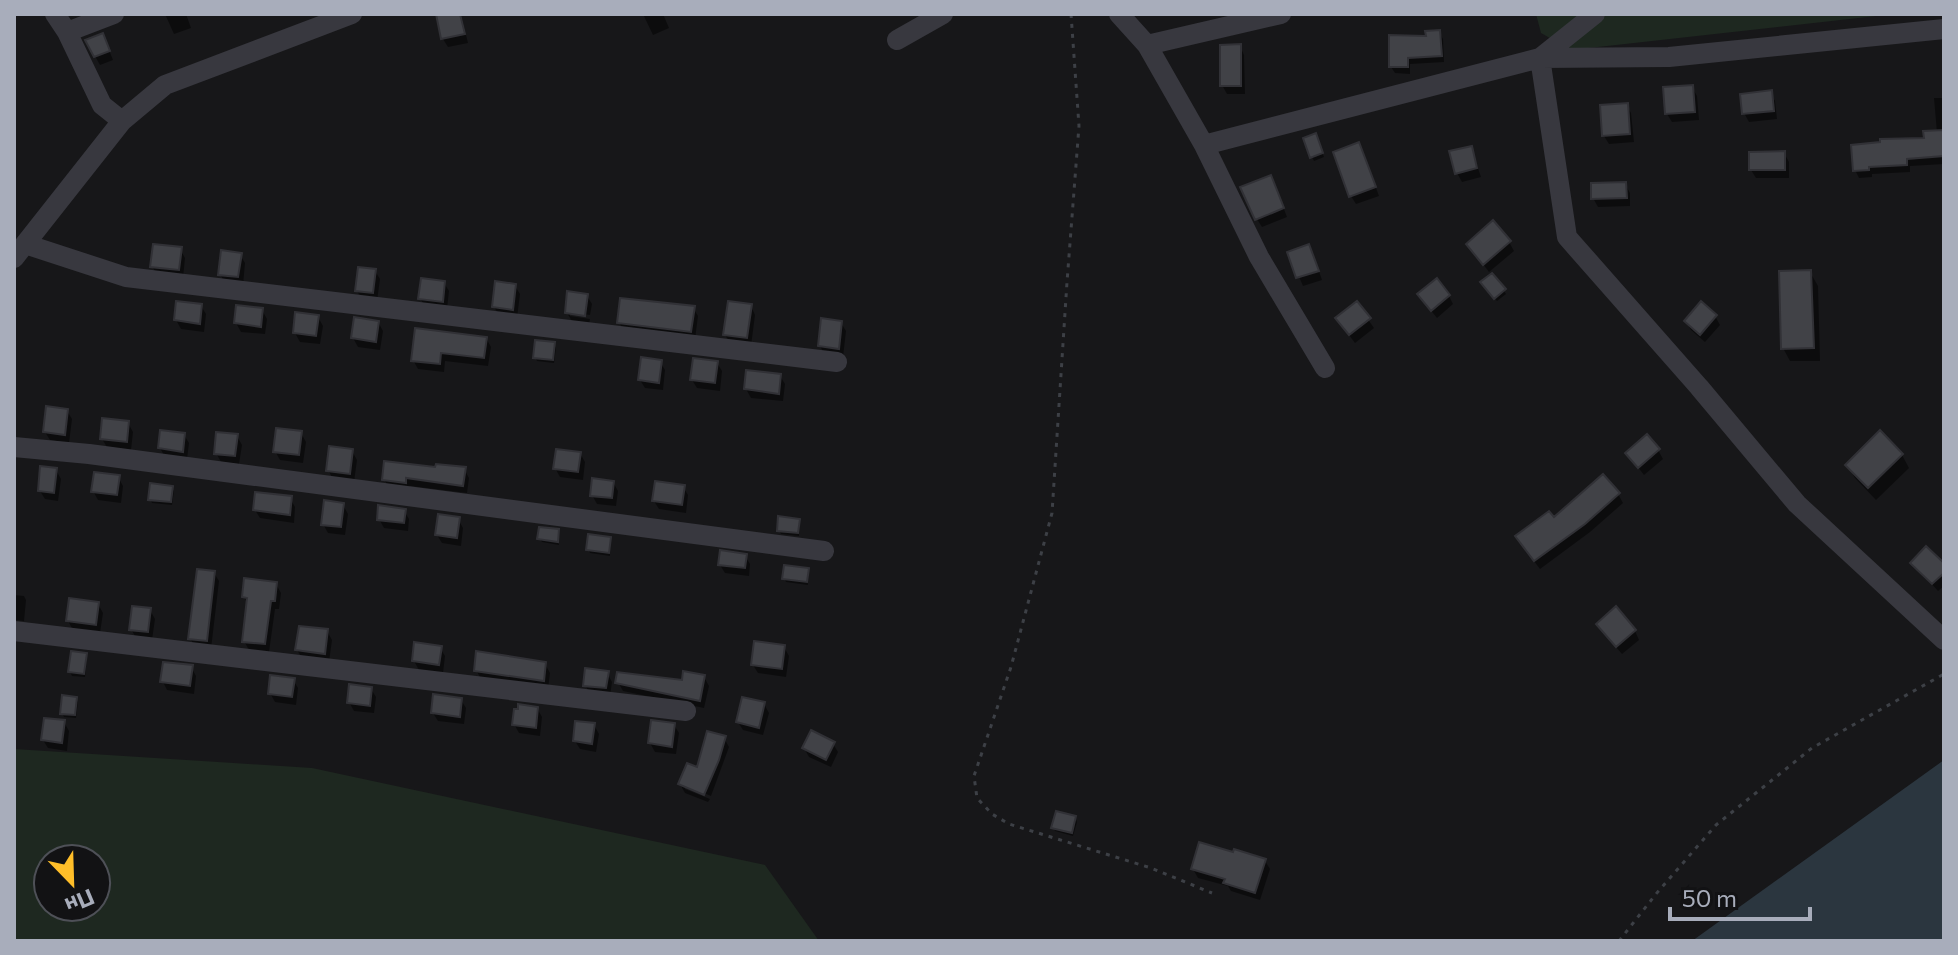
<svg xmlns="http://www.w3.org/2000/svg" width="1958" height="955" font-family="Commissioner,sans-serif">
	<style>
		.green { fill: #1e2820; fill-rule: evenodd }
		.water { fill: #2b363f }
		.shadow { fill: #0007 }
		.building { fill: #414247; stroke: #313136; stroke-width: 2 }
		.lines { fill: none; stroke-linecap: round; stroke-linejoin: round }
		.path { stroke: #3d4046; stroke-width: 3; stroke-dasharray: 4 6; stroke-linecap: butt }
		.minor { stroke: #38383f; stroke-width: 20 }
	</style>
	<rect width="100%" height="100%" fill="#171719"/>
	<!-- green -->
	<path class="green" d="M 1536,14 L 1894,14 L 1571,50 L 1541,33 Z
		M 14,749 L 312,768 L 765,865 L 819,941 L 14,941 ZM 48,859 L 96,859 L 96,907 L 48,907 Z"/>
	<!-- water -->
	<path class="water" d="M 1944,760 L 1944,941 L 1692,941 Z"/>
	<!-- shadow -->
	<path class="shadow" d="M 165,14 L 186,14 L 191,28 L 174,34 Z
		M 438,14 L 461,14 L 468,43 L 448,47 L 443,39 Z
		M 643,14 L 663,14 L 669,28 L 653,35 Z
		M 1439,32 L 1443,39 L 1444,62 L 1410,64 L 1410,74 L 1395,73 L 1391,67 L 1428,38 Z
		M 103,35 L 113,60 L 100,65 L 95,56 Z
		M 1240,46 L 1244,55 L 1245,94 L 1227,94 L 1222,85 Z
		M 1692,87 L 1697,96 L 1699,120 L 1672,122 L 1667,114 Z
		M 1770,92 L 1775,101 L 1777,119 L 1749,122 L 1744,113 Z
		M 1934,98 L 1944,98 L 1944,164 L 1910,166 L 1910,172 L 1872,174 L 1872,177 L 1859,178 L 1855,170 L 1882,144 L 1926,140 L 1937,133 Z
		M 1626,105 L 1631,113 L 1634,142 L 1609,144 L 1604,136 Z
		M 1317,139 L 1324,157 L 1314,161 L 1312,157 Z
		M 1471,148 L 1481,177 L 1462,182 L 1457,173 Z
		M 1363,153 L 1379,196 L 1356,204 L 1351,196 Z
		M 1784,153 L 1789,162 L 1789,178 L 1756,178 L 1751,170 Z
		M 1625,184 L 1630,193 L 1630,206 L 1598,207 L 1593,198 Z
		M 1275,186 L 1287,217 L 1262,227 L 1257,219 Z
		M 1509,242 L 1514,251 L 1489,272 L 1468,244 Z
		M 180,249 L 185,258 L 183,278 L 157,275 L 152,266 Z
		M 1289,253 L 1313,254 L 1322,280 L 1303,286 Z
		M 240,255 L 245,263 L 243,285 L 225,283 L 220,274 Z
		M 375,271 L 380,279 L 377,301 L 362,299 L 357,291 Z
		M 1810,272 L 1818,286 L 1820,361 L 1790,361 L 1783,348 Z
		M 444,283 L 449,291 L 447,309 L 425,307 L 420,298 Z
		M 515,286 L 520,294 L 517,318 L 499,315 L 494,307 Z
		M 1484,286 L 1504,291 L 1506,294 L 1497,301 Z
		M 587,296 L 592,304 L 590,315 L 570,312 L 570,316 L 590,319 L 589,324 L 572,321 L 567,313 Z
		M 1449,296 L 1453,304 L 1437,318 L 1425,303 Z
		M 1357,304 L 1374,328 L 1355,343 L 1343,327 Z
		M 201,306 L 206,314 L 204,332 L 181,329 L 176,320 Z
		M 751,306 L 755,315 L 751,346 L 730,343 L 725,335 Z
		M 693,308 L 698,316 L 695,339 L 624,331 L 619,322 Z
		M 262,310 L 267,319 L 265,334 L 241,332 L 236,323 Z
		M 1715,316 L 1720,325 L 1705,342 L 1691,330 L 1686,321 Z
		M 318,317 L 323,326 L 320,344 L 300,342 L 295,333 Z
		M 378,322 L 383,331 L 380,350 L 358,347 L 353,338 Z
		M 841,323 L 846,331 L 843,357 L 825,355 L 820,346 Z
		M 486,338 L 491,347 L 488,366 L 445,361 L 444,372 L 418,369 L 413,360 Z
		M 554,344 L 556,348 L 554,363 L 537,361 L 535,357 Z
		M 660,362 L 665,370 L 663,390 L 645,388 L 640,380 Z
		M 717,363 L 722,371 L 720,391 L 697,388 L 692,380 Z
		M 780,376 L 785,384 L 783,401 L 751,398 L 746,389 Z
		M 67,411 L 72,419 L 69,443 L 50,440 L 45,432 Z
		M 128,423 L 133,432 L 131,450 L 107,447 L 102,439 Z
		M 301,433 L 306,442 L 303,463 L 280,460 L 275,451 Z
		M 184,435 L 189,443 L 187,459 L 165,457 L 160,448 Z
		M 237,436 L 242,445 L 239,464 L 221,462 L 216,453 Z
		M 1658,450 L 1663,459 L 1644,475 L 1627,453 Z
		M 352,451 L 357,460 L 354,482 L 333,479 L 328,470 Z
		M 580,453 L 585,462 L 583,480 L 560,477 L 555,468 Z
		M 1902,455 L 1909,468 L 1876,500 L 1855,478 L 1847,465 Z
		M 464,469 L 469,478 L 467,493 L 410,486 L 410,490 L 389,488 L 384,479 Z
		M 56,470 L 61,479 L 58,501 L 45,499 L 40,491 Z
		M 118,477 L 123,486 L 121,503 L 98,500 L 93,491 Z
		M 613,482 L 618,491 L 616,506 L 597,504 L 592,495 Z
		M 683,487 L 688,495 L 686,513 L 659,509 L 654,501 Z
		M 172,488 L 174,491 L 172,505 L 152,503 L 150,499 Z
		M 1618,494 L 1623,503 L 1590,532 L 1540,569 L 1522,545 L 1554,520 Z
		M 290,498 L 295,507 L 294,523 L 260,518 L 255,510 Z
		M 343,505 L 348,514 L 345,535 L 328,533 L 323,524 Z
		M 404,511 L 409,519 L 408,531 L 384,528 L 379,519 Z
		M 458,519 L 463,528 L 461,546 L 442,543 L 437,535 Z
		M 799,521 L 799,536 L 781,534 L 779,530 Z
		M 558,531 L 559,545 L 542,542 L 540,539 Z
		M 610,539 L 610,556 L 590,553 L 588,549 Z
		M 745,556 L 750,564 L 749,576 L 725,573 L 720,565 Z
		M 1913,563 L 1944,566 L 1944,586 L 1938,591 Z
		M 807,570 L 808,585 L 786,582 L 784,578 Z
		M 214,573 L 219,581 L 211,649 L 195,647 L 190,638 Z
		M 276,584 L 281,593 L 279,609 L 275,609 L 269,652 L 249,650 L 244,641 L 248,605 L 244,597 Z
		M 14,595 L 24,596 L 26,600 L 24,621 L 14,620 Z
		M 98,604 L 103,613 L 100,633 L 73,630 L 68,621 Z
		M 150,610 L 155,619 L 152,640 L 136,638 L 131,629 Z
		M 327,631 L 332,640 L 329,662 L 302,658 L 297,650 Z
		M 1635,631 L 1639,640 L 1622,654 L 1603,632 Z
		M 784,647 L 789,656 L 786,677 L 758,673 L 753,665 Z
		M 440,648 L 445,656 L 443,673 L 419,670 L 414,661 Z
		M 85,655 L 87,658 L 85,677 L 72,676 L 70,672 Z
		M 545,664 L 550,673 L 548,689 L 481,679 L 476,670 Z
		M 191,667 L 196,676 L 194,694 L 167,690 L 163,682 Z
		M 607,673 L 612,682 L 610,696 L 590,694 L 585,685 Z
		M 704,677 L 709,686 L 704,708 L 623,691 L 618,682 L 683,682 Z
		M 293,680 L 298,688 L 296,705 L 275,702 L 270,693 Z
		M 371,689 L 376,697 L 374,713 L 354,711 L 349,702 Z
		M 76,699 L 78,702 L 76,718 L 64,717 L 62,713 Z
		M 461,700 L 466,708 L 464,724 L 438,721 L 433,713 Z
		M 764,704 L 769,713 L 763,735 L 743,730 L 738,722 Z
		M 537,708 L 542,717 L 540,736 L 519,733 L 514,724 Z
		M 64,722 L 69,731 L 67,751 L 48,748 L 43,740 Z
		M 594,725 L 599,734 L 596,752 L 580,749 L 575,741 Z
		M 674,725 L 679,733 L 676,754 L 655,752 L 650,743 Z
		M 724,738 L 729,747 L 711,796 L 685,785 L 685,789 L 710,799 L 708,802 L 685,793 L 680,784 L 698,770 Z
		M 833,744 L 838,752 L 831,767 L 809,757 L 804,748 Z
		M 1075,818 L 1077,822 L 1073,836 L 1055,831 L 1053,827 Z
		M 1265,861 L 1270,869 L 1260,900 L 1231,891 L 1228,886 L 1198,878 L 1193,869 Z"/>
	<!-- building -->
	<path class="building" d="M 436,14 L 460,14 L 465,34 L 441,39 Z
		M 1440,30 L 1442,56 L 1408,58 L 1408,67 L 1389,67 L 1389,35 L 1426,36 L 1425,31 Z
		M 103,33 L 110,51 L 94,57 L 85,40 Z
		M 1241,44 L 1241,86 L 1220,86 L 1220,45 Z
		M 1693,85 L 1695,112 L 1665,114 L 1663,87 Z
		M 1772,90 L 1774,111 L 1742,114 L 1740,94 Z
		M 1628,103 L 1630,134 L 1602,136 L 1600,105 Z
		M 1944,130 L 1944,156 L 1907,159 L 1907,165 L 1869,167 L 1869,170 L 1853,171 L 1851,145 L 1880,142 L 1880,139 L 1924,138 L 1923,131 Z
		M 1316,133 L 1323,153 L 1310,158 L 1303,138 Z
		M 1359,142 L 1376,187 L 1349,197 L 1333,152 Z
		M 1472,146 L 1477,168 L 1455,174 L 1449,151 Z
		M 1785,151 L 1785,170 L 1749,170 L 1749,152 Z
		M 1271,175 L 1284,208 L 1255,220 L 1240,187 Z
		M 1626,182 L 1627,198 L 1591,199 L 1591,183 Z
		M 1493,220 L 1511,241 L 1483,265 L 1466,244 Z
		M 153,244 L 182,247 L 179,270 L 150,267 Z
		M 1309,244 L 1319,271 L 1296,278 L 1287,252 Z
		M 221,250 L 242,253 L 238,277 L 218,275 Z
		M 358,267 L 376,269 L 373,293 L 355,291 Z
		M 1811,270 L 1814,348 L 1781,349 L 1779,271 Z
		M 1492,273 L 1506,289 L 1494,299 L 1480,282 Z
		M 421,278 L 445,281 L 443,302 L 418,299 Z
		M 1437,278 L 1450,295 L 1431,311 L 1417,294 Z
		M 495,281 L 516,284 L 513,310 L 492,307 Z
		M 567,291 L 588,294 L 585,316 L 565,313 Z
		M 620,298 L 695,306 L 691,332 L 617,323 Z
		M 176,301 L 202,304 L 200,324 L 174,320 Z
		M 728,301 L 752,304 L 747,338 L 723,335 Z
		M 1357,301 L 1371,318 L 1349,335 L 1335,318 Z
		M 1701,301 L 1717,315 L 1700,335 L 1684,321 Z
		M 236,305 L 263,308 L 261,327 L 234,323 Z
		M 295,312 L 319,315 L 316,336 L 293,333 Z
		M 354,317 L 379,321 L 376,342 L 351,338 Z
		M 821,318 L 842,321 L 839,349 L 818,346 Z
		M 415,328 L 487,337 L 484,358 L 441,353 L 440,364 L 411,361 Z
		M 535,340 L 555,342 L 553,360 L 533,358 Z
		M 641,357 L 662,360 L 659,383 L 638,380 Z
		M 693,358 L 718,361 L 715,383 L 690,380 Z
		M 746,370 L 781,374 L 779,394 L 744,389 Z
		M 46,406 L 68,409 L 65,435 L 43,432 Z
		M 102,418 L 129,421 L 127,442 L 100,439 Z
		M 276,428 L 302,431 L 299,455 L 273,452 Z
		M 160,430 L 185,433 L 183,452 L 158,448 Z
		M 1880,430 L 1903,454 L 1868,488 L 1845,465 Z
		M 216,432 L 238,434 L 235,456 L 214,454 Z
		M 1647,434 L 1660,449 L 1638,468 L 1625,453 Z
		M 329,446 L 353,449 L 350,474 L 326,471 Z
		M 556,449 L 581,452 L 578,472 L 553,469 Z
		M 384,461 L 435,467 L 436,464 L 466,467 L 463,486 L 406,478 L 406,483 L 382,480 Z
		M 40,466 L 57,468 L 54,493 L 38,491 Z
		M 94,472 L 120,475 L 117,495 L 91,492 Z
		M 1603,474 L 1620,493 L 1585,524 L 1534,561 L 1515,536 L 1549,511 L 1554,517 Z
		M 592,478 L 614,481 L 612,498 L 590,496 Z
		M 655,481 L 685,485 L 682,505 L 652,501 Z
		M 150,483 L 173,486 L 171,502 L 148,500 Z
		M 255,492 L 292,496 L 290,515 L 253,510 Z
		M 324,500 L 344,503 L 341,527 L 321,525 Z
		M 378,505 L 406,509 L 404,523 L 377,520 Z
		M 438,514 L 460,517 L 457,538 L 435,535 Z
		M 778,516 L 800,519 L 798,533 L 777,531 Z
		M 539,527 L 559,529 L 558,542 L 537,539 Z
		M 588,534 L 611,537 L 609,553 L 586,550 Z
		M 1926,546 L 1944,563 L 1944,573 L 1932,584 L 1910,563 Z
		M 720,550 L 747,554 L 745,568 L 718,565 Z
		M 784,565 L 809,568 L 807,582 L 782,579 Z
		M 197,569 L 215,571 L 207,641 L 188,639 Z
		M 244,578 L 277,582 L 275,601 L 271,601 L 265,644 L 242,642 L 247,598 L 242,597 Z
		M 69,598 L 99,602 L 96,625 L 66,621 Z
		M 132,606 L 151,608 L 148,632 L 129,630 Z
		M 1616,606 L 1636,630 L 1616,647 L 1596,624 Z
		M 299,626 L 328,629 L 325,654 L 295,650 Z
		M 754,641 L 785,645 L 782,669 L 751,665 Z
		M 414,642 L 442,646 L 439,665 L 412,661 Z
		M 71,651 L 87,653 L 84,674 L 68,672 Z
		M 476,651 L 546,662 L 544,681 L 474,671 Z
		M 163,662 L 193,665 L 190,686 L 160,682 Z
		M 585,668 L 609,671 L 606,688 L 583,686 Z
		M 683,671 L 705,675 L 700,701 L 615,683 L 617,672 L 682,680 Z
		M 270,675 L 295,678 L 292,697 L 268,694 Z
		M 349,684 L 372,687 L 370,706 L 347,703 Z
		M 433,694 L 462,698 L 460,717 L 431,713 Z
		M 62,695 L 77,697 L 75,715 L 60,714 Z
		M 742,697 L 765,702 L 759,728 L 736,722 Z
		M 518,704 L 538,707 L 536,728 L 512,725 L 514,709 L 518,709 Z
		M 44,718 L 65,720 L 62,743 L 41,740 Z
		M 651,720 L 675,723 L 672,747 L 648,743 Z
		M 575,721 L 595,723 L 592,744 L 573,741 Z
		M 811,730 L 835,742 L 826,760 L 802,748 Z
		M 707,731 L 726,736 L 719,760 L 704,795 L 678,784 L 687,763 L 697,767 Z
		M 1056,811 L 1076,816 L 1072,833 L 1051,828 Z
		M 1199,842 L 1233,852 L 1234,849 L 1266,859 L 1255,893 L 1223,883 L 1225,879 L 1191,869 Z"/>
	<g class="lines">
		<!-- path -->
		<path class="path" d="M 1071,14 L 1079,126 L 1067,282 L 1052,513 L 1011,667 L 974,776 L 977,798 L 992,814 L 1009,824 L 1151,868 L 1212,893
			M 1619,941 L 1656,894 L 1716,825 L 1812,748 L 1944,674"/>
		<!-- minor -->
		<path class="minor" d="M 55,14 L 67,32 L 102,105 L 122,121
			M 1119,14 L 1147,45 L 1204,145 L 1259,257 L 1325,368
			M 1595,14 L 1540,58 L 1567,237 L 1699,387 L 1797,504 L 1944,640
			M 67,32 L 114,14
			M 897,40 L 943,14
			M 1147,45 L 1281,14
			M 1204,145 L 1540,58 L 1669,57 L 1944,29
			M 25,244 L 126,277 L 837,362
			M 14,258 L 122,121 L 165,85 L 352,14
			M 14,447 L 89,454 L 824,551
			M 14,631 L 686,711"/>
	</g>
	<!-- border -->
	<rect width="1958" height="955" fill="none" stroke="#a8adbb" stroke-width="32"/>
	<!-- north arrow -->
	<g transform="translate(72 883) rotate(157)"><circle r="38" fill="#121214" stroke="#4e5057" stroke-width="2"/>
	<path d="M0-6L14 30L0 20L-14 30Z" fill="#ffbe29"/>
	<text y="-12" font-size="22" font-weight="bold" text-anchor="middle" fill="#a8adbb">Пн</text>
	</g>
	<!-- scale -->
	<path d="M1670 907v12h140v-12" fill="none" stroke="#a8adbb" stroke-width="4"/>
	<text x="1682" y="907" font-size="24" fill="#a8adbb" stroke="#121214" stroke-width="6" paint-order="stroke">50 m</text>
</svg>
